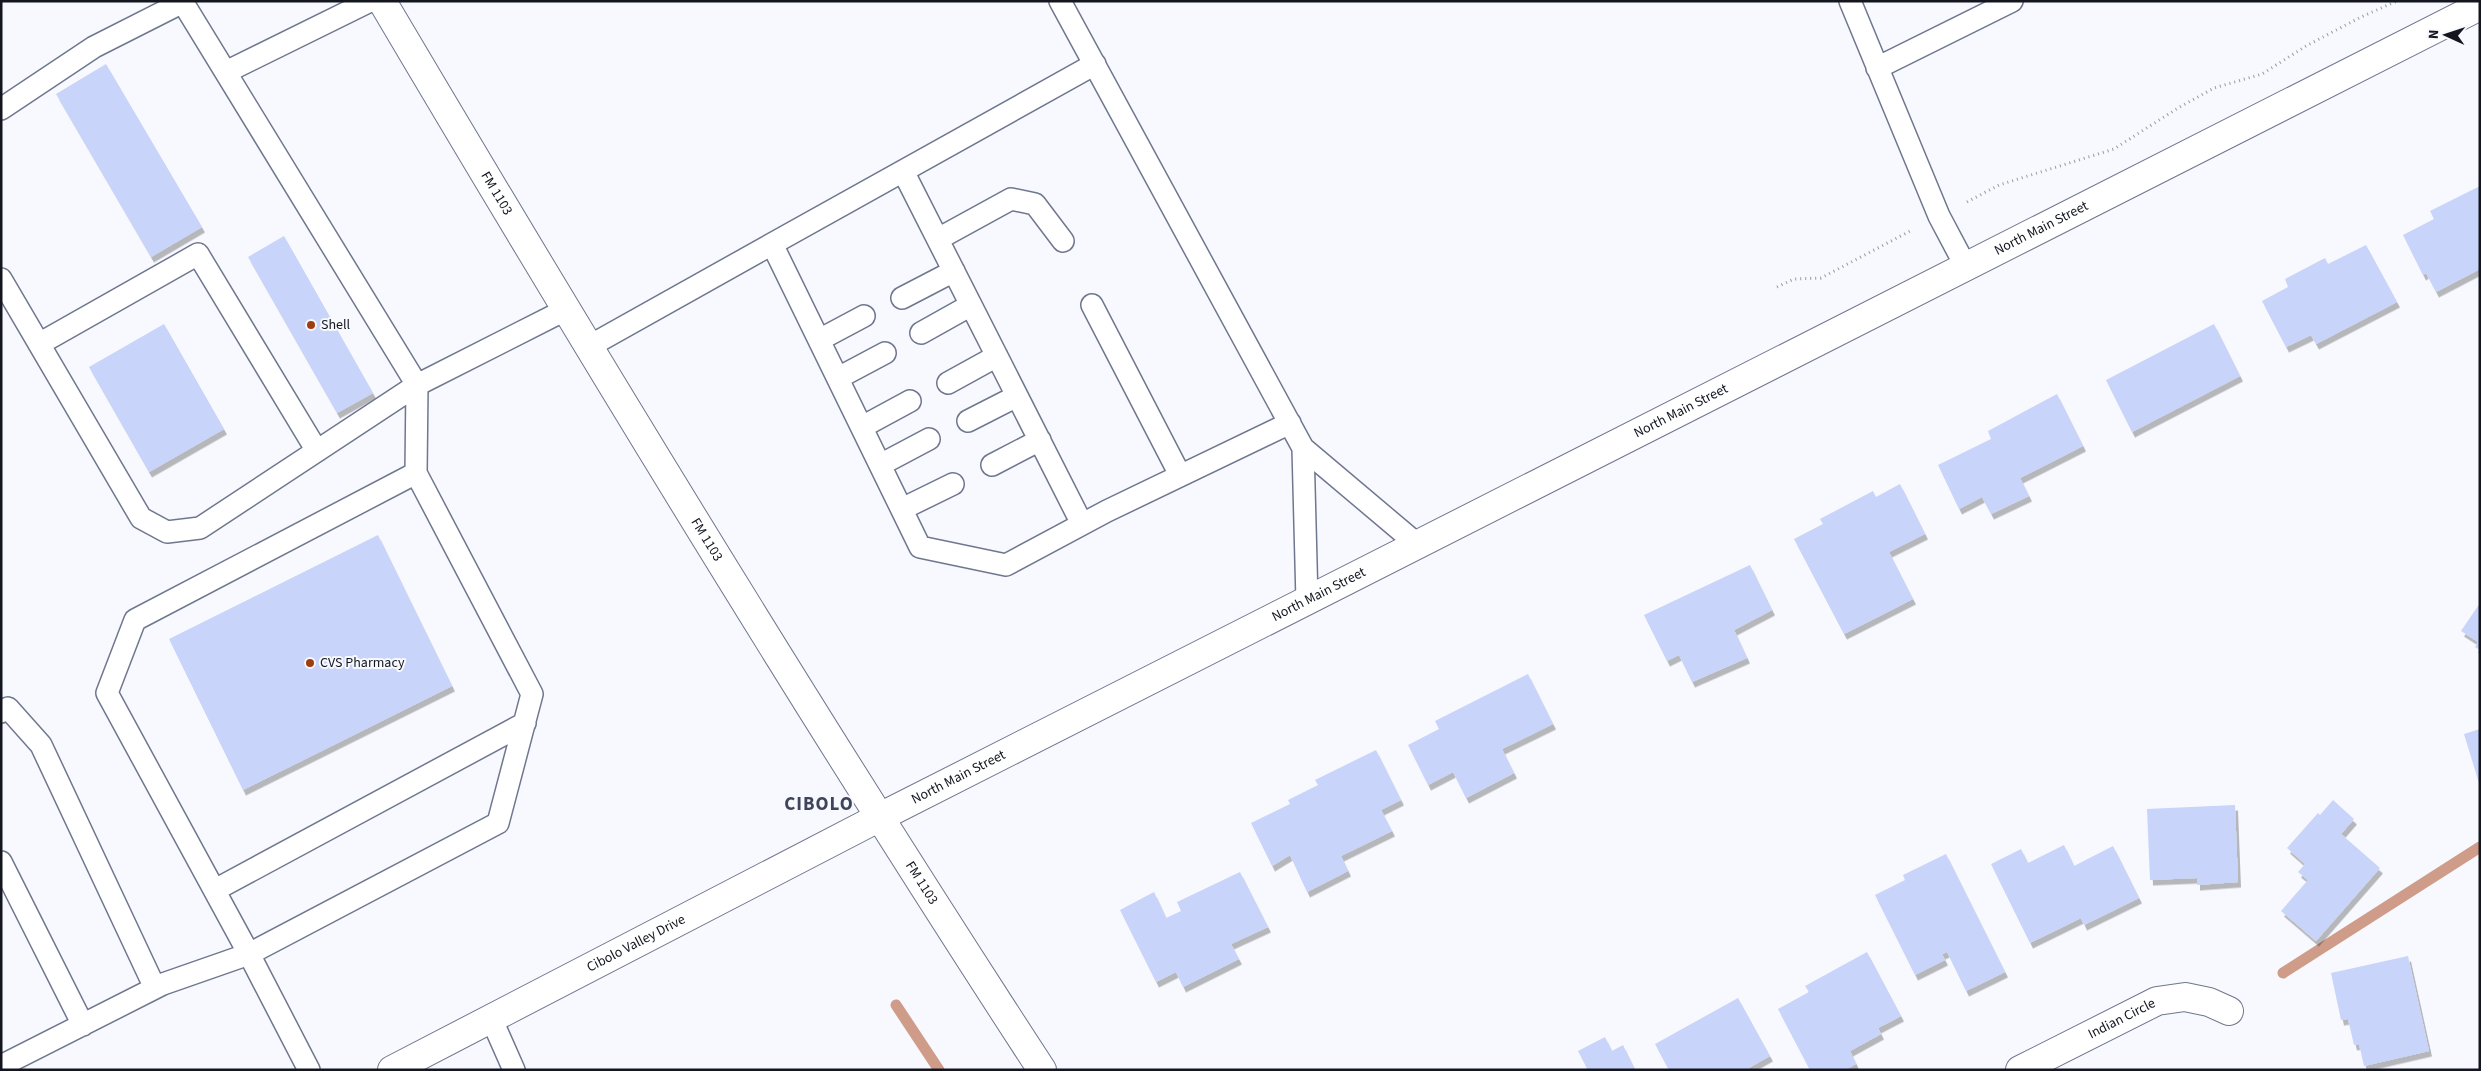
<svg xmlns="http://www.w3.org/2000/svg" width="2481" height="1071" font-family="'Source Sans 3',sans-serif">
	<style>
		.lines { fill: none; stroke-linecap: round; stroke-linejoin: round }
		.stream { stroke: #cf9c8a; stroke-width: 11 }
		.building { fill: #c8d4f9; filter: url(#shadow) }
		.service-casing { stroke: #6f778f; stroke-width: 24 }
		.minor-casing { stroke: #6f778f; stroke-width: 30 }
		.tertiary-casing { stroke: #6f778f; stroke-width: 30 }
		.secondary-casing { stroke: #6f778f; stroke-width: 30 }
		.path { stroke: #999ba3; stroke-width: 3; stroke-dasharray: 1 4; stroke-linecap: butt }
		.service { stroke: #fff; stroke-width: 21 }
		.minor { stroke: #fff; stroke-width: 28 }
		.tertiary { stroke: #fff; stroke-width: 28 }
		.secondary { stroke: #fff; stroke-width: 28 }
		.poi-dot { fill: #a13b10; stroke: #f7f9ff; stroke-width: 2 }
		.labels { text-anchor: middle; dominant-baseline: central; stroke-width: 4; stroke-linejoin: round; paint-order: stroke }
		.street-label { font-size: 14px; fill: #13161f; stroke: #f7f9ff }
		.poi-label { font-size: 14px; fill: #13161f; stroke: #f7f9ff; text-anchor: start }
		.district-label { font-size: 19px; font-weight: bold; letter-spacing: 1px; fill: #3e455b; stroke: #f7f9ff }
	</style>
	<defs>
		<filter id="shadow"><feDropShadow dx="3" dy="5.5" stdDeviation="0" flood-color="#0004"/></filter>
	</defs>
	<rect width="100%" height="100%" fill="#f7f9ff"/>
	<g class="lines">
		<!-- stream -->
		<path class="stream" d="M 2283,973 L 2480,847
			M 896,1005 L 939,1070"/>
	</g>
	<!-- building -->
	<path class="building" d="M 106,64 L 202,227 L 151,257 L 56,94 Z
		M 2480,186 L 2480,269 L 2436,292 L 2426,273 L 2423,275 L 2403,235 L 2434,219 L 2430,211 Z
		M 284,236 L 373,393 L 337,413 L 248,257 Z
		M 2366,245 L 2397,302 L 2316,344 L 2311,335 L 2286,347 L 2262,301 L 2288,287 L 2285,279 L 2325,258 L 2328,264 Z
		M 164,324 L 224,429 L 149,472 L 89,367 Z
		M 2214,324 L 2240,376 L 2132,432 L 2106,380 Z
		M 2057,394 L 2083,446 L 2020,478 L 2029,496 L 1991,514 L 1982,497 L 1959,509 L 1938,465 L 1991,439 L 1988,431 Z
		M 1900,484 L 1925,534 L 1889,552 L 1913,599 L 1844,634 L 1794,539 L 1823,524 L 1820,519 L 1873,491 L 1876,497 Z
		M 378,535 L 452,686 L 243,790 L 169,639 Z
		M 1750,565 L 1772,610 L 1734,630 L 1747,658 L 1692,682 L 1679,655 L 1667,661 L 1644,615 Z
		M 2480,603 L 2480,650 L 2475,647 L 2478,642 L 2461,631 Z
		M 1528,674 L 1553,724 L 1502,749 L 1514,773 L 1466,798 L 1453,772 L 1428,785 L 1408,745 L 1439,729 L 1435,721 Z
		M 2480,729 L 2480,783 L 2479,783 L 2464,734 Z
		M 1376,750 L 1401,800 L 1381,810 L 1392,831 L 1341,856 L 1348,871 L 1307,892 L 1290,855 L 1272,866 L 1251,823 L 1290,804 L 1288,800 L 1318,785 L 1315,780 Z
		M 2333,800 L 2354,819 L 2341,834 L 2380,868 L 2316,941 L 2281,911 L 2308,880 L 2298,872 L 2305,864 L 2287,848 L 2318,813 L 2320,815 Z
		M 2235,805 L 2238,882 L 2197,885 L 2197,878 L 2150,880 L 2147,809 Z
		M 2064,845 L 2074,866 L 2113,846 L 2139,898 L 2084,925 L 2081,918 L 2030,943 L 1991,864 L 2021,849 L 2028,863 Z
		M 1946,854 L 2005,972 L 1966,991 L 1947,952 L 1942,954 L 1945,960 L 1915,975 L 1875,895 L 1905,880 L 1903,875 Z
		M 1240,872 L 1268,927 L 1231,944 L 1239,959 L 1183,987 L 1176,972 L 1156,982 L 1120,910 L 1154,892 L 1166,918 L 1181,911 L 1177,902 Z
		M 1867,952 L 1901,1016 L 1878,1028 L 1881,1034 L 1850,1051 L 1856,1064 L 1845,1070 L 1810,1070 L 1778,1009 L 1809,992 L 1805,986 Z
		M 2408,956 L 2429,1051 L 2364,1066 L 2359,1044 L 2354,1045 L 2348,1019 L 2341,1020 L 2331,973 Z
		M 1738,998 L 1770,1056 L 1745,1070 L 1669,1070 L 1655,1044 Z
		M 1605,1037 L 1612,1051 L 1623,1045 L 1635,1070 L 1583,1070 L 1587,1068 L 1578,1051 Z"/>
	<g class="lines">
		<defs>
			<path id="service" d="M 182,1 L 417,385 L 565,310
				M 1060,1 L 1303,448
				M 1850,1 L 1939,216 L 1966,267
				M 1877,68 L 2012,1
				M 226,72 L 370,1
				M 1,109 L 94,47 L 183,2
				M 903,171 L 1082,524
				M 938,239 L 1011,199 L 1035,204 L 1063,241
				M 772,244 L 1095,64
				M 1,279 L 141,518 L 167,532 L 200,528 L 417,385
				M 902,298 L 954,271
				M 1092,305 L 1180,475
				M 921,333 L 971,305
				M 819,340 L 864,316
				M 39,344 L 198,254 L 317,451
				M 588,347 L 772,244 L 920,547 L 1006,565 L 1107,511 L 1290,423
				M 838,378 L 885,353
				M 948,383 L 997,356
				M 968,421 L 1017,396
				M 862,427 L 910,401
				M 880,465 L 929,439
				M 992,465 L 1040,440
				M 902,509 L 953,484
				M 1307,601 L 1303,448 L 1418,545
				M 1,712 L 8,708 L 41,745 L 155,988
				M 1,862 L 83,1025
				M 215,890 L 525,723
				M 491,1018 L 514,1070
				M 1,1066 L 163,984 L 249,954 L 107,693 L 135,620 L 416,473
				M 309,1070 L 249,954 L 498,823 L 532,694 L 416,473 L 417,385"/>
			<g id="minor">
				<path id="s1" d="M 2020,1070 L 2157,1001 L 2185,997 L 2209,1002 L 2229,1011"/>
			</g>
			<g id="tertiary">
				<path id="s2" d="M 880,817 L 2480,6"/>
			</g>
			<g id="secondary">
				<path id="s3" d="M 382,1 C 595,361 813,719 1042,1070"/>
				<path id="s4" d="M 392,1070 L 880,817"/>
			</g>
		</defs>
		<!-- service casing -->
		<use href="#service" class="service-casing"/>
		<!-- minor casing -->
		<use href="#minor" class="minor-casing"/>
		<!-- tertiary casing -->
		<use href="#tertiary" class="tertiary-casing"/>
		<!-- secondary casing -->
		<use href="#secondary" class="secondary-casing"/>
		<!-- path -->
		<path class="path" d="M 1967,202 L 1999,185 L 2114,149 L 2178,108 L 2214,88 L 2262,74 L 2306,46 L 2361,17 L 2397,1
			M 1777,287 L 1794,279 L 1821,278 L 1912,230"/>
		<!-- service -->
		<use href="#service" class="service"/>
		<!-- minor -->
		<use href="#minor" class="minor"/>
		<!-- tertiary -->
		<use href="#tertiary" class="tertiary"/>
		<!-- secondary -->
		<use href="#secondary" class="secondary"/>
	</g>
	<!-- markers -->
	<g class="poi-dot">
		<circle cx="311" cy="325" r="5"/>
		<circle cx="310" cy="663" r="5"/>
	</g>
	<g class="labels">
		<!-- street labels -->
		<g class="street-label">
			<text stroke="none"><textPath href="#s3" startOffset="224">FM 1103</textPath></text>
			<text stroke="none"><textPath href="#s2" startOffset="1302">North Main Street</textPath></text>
			<text stroke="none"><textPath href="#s2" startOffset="898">North Main Street</textPath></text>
			<text stroke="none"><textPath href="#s3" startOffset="629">FM 1103</textPath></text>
			<text stroke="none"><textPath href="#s2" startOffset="492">North Main Street</textPath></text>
			<text stroke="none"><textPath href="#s2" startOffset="88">North Main Street</textPath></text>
			<text stroke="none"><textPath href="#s3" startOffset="1034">FM 1103</textPath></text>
			<text stroke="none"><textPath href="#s4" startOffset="275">Cibolo Valley Drive</textPath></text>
			<text stroke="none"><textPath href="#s1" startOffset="114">Indian Circle</textPath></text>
		</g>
		<!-- poi labels -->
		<g class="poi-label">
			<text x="321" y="325">Shell</text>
			<text x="320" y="663">CVS Pharmacy</text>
		</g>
		<!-- district labels -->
		<g class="district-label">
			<text x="819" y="804">CIBOLO</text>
		</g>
	</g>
	<!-- border -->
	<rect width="2481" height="1071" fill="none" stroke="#13161f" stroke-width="5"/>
	<!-- north arrow -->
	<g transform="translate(2446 35) rotate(273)" stroke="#f7f9ff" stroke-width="4" paint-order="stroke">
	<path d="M0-4L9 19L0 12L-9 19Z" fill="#13161f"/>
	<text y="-8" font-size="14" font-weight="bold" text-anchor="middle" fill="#13161f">N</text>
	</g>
</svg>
